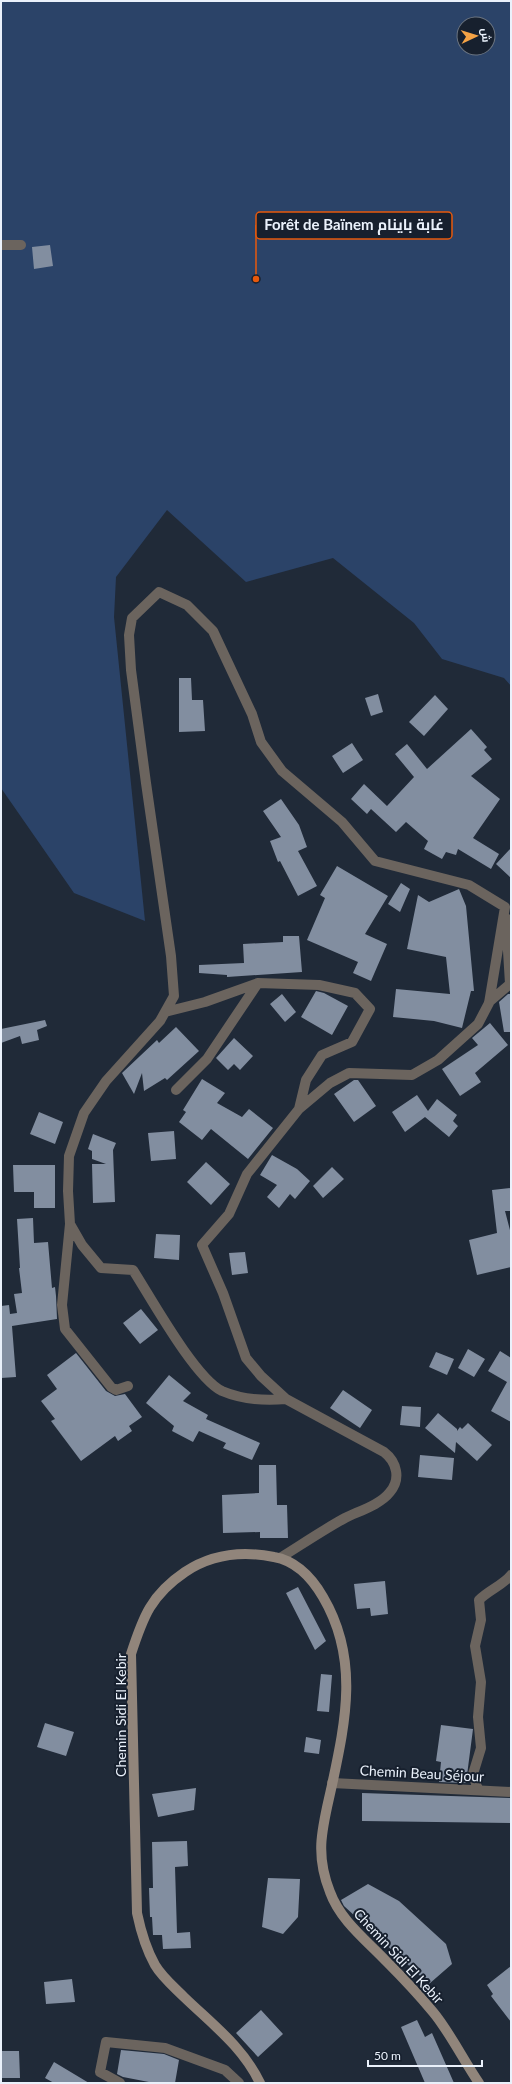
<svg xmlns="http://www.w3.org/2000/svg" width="512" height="2084" font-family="Lato,Cairo,sans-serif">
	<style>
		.green { fill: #2b4368; fill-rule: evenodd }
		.building { fill: #828ea0 }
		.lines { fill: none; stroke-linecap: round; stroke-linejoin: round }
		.street { stroke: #6b645e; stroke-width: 10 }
		.secondary { stroke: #91857b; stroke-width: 10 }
		.labels { text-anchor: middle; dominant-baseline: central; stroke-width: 4; stroke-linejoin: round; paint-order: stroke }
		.street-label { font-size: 14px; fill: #eaf1fb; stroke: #17202e }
		.leader { fill: none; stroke: #e8590c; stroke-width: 1.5 }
		.callout-dot { fill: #e8590c; stroke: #17202e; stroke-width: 1.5 }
		.callout { fill: #17202e; stroke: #e8590c; stroke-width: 1.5 }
		.callout-label { font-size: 15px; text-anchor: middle; font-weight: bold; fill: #eaf1fb }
	</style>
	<rect width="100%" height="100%" fill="#202a38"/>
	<!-- green -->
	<path class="green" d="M 1,1 L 511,1 L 511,686 L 504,678 L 442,659 L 414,623 L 333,558 L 246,582 L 167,510 L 116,577 L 114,617 L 145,921 L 74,893 L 1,788 ZM 464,24 L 488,24 L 488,48 L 464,48 Z"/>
	<!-- building -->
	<path class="building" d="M 50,245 L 53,266 L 34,269 L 32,247 Z
		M 179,678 L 191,678 L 192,700 L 203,700 L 205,731 L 179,732 Z
		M 378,694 L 383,712 L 371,716 L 365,698 Z
		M 435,695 L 448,709 L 424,736 L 409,722 Z
		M 471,729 L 487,747 L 484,750 L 492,759 L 471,776 L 500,799 L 473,838 L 499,854 L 491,869 L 458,849 L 456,855 L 446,852 L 442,859 L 424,849 L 428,841 L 406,822 L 396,832 L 371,809 L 367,814 L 351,799 L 364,784 L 387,806 L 414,777 L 395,754 L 407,744 L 427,769 Z
		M 352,743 L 363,760 L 343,773 L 332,756 Z
		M 281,799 L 299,825 L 307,847 L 298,851 L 317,886 L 298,896 L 280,861 L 278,862 L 270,841 L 281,837 L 263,811 Z
		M 511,848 L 511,878 L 496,864 Z
		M 337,866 L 388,896 L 365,934 L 387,944 L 371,981 L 353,973 L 358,962 L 307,940 L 325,898 L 320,895 Z
		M 401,883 L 410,889 L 400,912 L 388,904 Z
		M 459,889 L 466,906 L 474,991 L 471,991 L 462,1028 L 434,1021 L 393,1017 L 396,989 L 450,994 L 446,957 L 407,949 L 418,895 L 429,902 Z
		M 283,936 L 299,936 L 302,972 L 227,977 L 227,975 L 199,973 L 199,965 L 244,963 L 243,944 L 283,942 Z
		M 316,991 L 324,993 L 348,1006 L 332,1035 L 301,1017 Z
		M 282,994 L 296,1012 L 285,1022 L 270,1004 Z
		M 508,994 L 511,994 L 511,1032 L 504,1032 L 499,1002 Z
		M 45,1020 L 47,1026 L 37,1030 L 39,1040 L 22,1044 L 20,1036 L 1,1043 L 1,1029 Z
		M 490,1023 L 508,1045 L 475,1073 L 481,1082 L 460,1096 L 442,1069 L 478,1045 L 472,1038 Z
		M 176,1027 L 199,1051 L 167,1080 L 165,1078 L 144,1091 L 142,1073 L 134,1094 L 122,1073 L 157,1040 L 159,1043 Z
		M 234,1038 L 253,1056 L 240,1070 L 234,1064 L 228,1070 L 216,1058 Z
		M 202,1079 L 225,1093 L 217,1103 L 242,1117 L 249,1109 L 273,1128 L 248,1159 L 211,1129 L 202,1140 L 179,1122 L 186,1112 L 183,1110 Z
		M 354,1080 L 358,1080 L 376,1106 L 354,1122 L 334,1094 Z
		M 417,1095 L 428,1111 L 437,1099 L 457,1115 L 453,1121 L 458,1126 L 449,1137 L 425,1117 L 405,1132 L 392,1112 Z
		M 39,1112 L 63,1122 L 55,1144 L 30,1134 Z
		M 174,1131 L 176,1159 L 151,1161 L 148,1133 Z
		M 93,1134 L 116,1143 L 113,1150 L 115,1202 L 93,1203 L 92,1164 L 106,1164 L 92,1159 L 92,1151 L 88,1149 Z
		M 272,1155 L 297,1169 L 310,1181 L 295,1199 L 290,1194 L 279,1208 L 267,1197 L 277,1185 L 260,1175 Z
		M 206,1162 L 230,1184 L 211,1205 L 187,1182 Z
		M 13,1165 L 55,1165 L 55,1208 L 34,1208 L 34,1192 L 14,1192 Z
		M 332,1167 L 344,1179 L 323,1198 L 313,1186 Z
		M 511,1188 L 511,1211 L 505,1211 L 511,1234 L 511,1267 L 477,1275 L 469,1240 L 497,1233 L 492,1190 Z
		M 33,1218 L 34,1243 L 48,1242 L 52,1288 L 55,1287 L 56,1296 L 57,1319 L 12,1326 L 16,1377 L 1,1378 L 1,1306 L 9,1305 L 10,1314 L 17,1313 L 14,1294 L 22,1293 L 19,1268 L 20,1268 L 17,1219 Z
		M 156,1234 L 180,1235 L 179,1260 L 154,1258 Z
		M 245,1252 L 248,1273 L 232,1275 L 229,1253 Z
		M 141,1309 L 158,1330 L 140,1344 L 123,1323 Z
		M 468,1349 L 485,1359 L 474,1377 L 458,1368 Z
		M 500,1351 L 511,1358 L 511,1422 L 491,1411 L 507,1382 L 488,1371 Z
		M 436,1352 L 454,1359 L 447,1375 L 429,1367 Z
		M 76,1353 L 106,1391 L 115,1396 L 125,1394 L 142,1417 L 129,1426 L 132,1431 L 118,1441 L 115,1436 L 81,1461 L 51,1421 L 55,1419 L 41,1401 L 57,1389 L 47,1375 Z
		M 169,1375 L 191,1393 L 183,1401 L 208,1415 L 206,1419 L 260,1443 L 252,1460 L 223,1448 L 226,1443 L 199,1431 L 193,1442 L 172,1431 L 174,1426 L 146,1403 Z
		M 343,1390 L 372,1410 L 360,1428 L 330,1408 Z
		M 402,1406 L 421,1407 L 420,1427 L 400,1425 Z
		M 438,1413 L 457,1429 L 457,1431 L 460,1427 L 462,1429 L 468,1423 L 492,1445 L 477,1461 L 456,1442 L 455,1453 L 425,1428 Z
		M 420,1455 L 454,1458 L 452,1480 L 418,1477 Z
		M 259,1465 L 276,1465 L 277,1505 L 287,1505 L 288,1538 L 260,1538 L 260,1532 L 223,1533 L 222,1495 L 259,1493 Z
		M 385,1581 L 388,1614 L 371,1616 L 370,1608 L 357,1609 L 354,1584 Z
		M 298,1587 L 326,1641 L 315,1650 L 286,1593 Z
		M 321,1674 L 332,1675 L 329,1712 L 317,1711 Z
		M 45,1723 L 74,1732 L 66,1756 L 37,1747 Z
		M 441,1725 L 473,1729 L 466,1783 L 439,1782 L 441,1762 L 436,1761 Z
		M 306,1737 L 321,1740 L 319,1754 L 304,1752 Z
		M 196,1788 L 194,1810 L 158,1817 L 152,1794 Z
		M 362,1793 L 511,1798 L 510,1823 L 362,1821 Z
		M 187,1841 L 188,1866 L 175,1867 L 177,1933 L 190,1932 L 191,1948 L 163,1949 L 162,1935 L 153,1935 L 152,1917 L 150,1917 L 149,1888 L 153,1888 L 152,1842 Z
		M 268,1878 L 300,1879 L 298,1917 L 283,1934 L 262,1927 Z
		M 368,1884 L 399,1901 L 446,1944 L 452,1964 L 429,1984 L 344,1906 L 341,1900 Z
		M 511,1966 L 511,2022 L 491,1996 L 493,1994 L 487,1985 Z
		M 72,1979 L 75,2002 L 46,2004 L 44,1982 Z
		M 261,2010 L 283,2034 L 258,2057 L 236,2033 Z
		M 417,2020 L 425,2037 L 432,2033 L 454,2083 L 425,2083 L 401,2027 Z
		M 121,2050 L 164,2054 L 179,2060 L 175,2083 L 154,2083 L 123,2077 L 117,2074 Z
		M 1,2051 L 19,2051 L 20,2078 L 1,2078 Z
		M 54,2062 L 89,2083 L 54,2083 L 45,2078 Z"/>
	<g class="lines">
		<!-- street -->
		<path class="street" d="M 1,245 L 21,245
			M 489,1002 L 510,984 L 506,918
			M 165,1012 L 205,1002 L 258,983 L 319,985 L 355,993 L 370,1009 L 352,1042 L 322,1055 L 306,1080 L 299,1109
			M 176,1090 L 207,1059 L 258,983
			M 70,1224 L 62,1305 L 65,1329 L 111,1387 L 116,1390 L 128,1386
			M 280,1558 C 301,1545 323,1530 345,1518 C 359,1511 380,1505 390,1492 C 401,1479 397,1462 384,1452 L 286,1399 L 261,1376 L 246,1358 L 223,1293 L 202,1245 L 229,1214 L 247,1174 L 299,1109 L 330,1083 L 349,1073 L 412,1075 L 438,1060 L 478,1024 L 489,1003 L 505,907 L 469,885 L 375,861 L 342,822 L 282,771 L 261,742 L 252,714 L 213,631 L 187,605 L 159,592 L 132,618 L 129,635 L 131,670 L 146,783 L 171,956 L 174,996 L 160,1021 L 106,1081 L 84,1113 L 69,1156 L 68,1191 L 70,1224 L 82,1245 L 101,1268 L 133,1270 C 151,1298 195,1378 222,1391 C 243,1400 264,1401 286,1399
			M 332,1783 L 511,1792
			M 478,1790 L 473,1774 L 481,1748 L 478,1717 L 481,1682 L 475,1646 L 481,1620 L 479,1600 C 489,1590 503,1585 511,1575
			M 120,2083 L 100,2072 L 106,2042 L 165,2048 L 225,2070 L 239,2083"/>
		<!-- secondary -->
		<path class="secondary" d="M 260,2083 C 243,2047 212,2024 184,1997 C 174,1987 162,1977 155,1965 C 146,1949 141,1932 137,1913 L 131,1654 C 143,1617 151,1595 185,1572 C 212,1554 244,1551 274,1557 C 297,1561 312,1578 323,1597 C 359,1658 346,1720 332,1785 C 323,1826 314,1852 330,1892 C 340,1920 366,1940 386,1961 C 402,1977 418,1994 433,2012 C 449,2031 464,2061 479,2083"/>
	</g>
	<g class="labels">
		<!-- street labels -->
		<g class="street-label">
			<text transform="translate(120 1715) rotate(-90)">Chemin Sidi El Kebir</text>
			<text transform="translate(422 1773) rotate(3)">Chemin Beau Séjour</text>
			<text transform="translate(399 1956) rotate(47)">Chemin Sidi El Kebir</text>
		</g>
	</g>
	<!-- callouts -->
	<path class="leader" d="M256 279L256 225"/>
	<circle class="callout-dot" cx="256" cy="279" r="4"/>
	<rect class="callout" x="256" y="212" width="196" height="27" rx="4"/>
	<g class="callout-label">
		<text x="354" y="230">Forêt de Baïnem غابة باينام</text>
	</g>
	<!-- border -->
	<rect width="512" height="2084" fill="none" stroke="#eaf1fb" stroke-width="4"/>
	<!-- north arrow -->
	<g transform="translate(476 36) rotate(86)"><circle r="19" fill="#17202e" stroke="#6b7480"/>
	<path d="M0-3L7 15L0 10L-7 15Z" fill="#f5a346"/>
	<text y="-6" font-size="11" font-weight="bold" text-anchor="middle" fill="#eaf1fb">ش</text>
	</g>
	<!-- scale -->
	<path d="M368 2060v6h114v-6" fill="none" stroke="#eaf1fb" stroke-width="2"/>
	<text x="374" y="2060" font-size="12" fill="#eaf1fb" stroke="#17202e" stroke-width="3" paint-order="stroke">50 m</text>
</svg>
